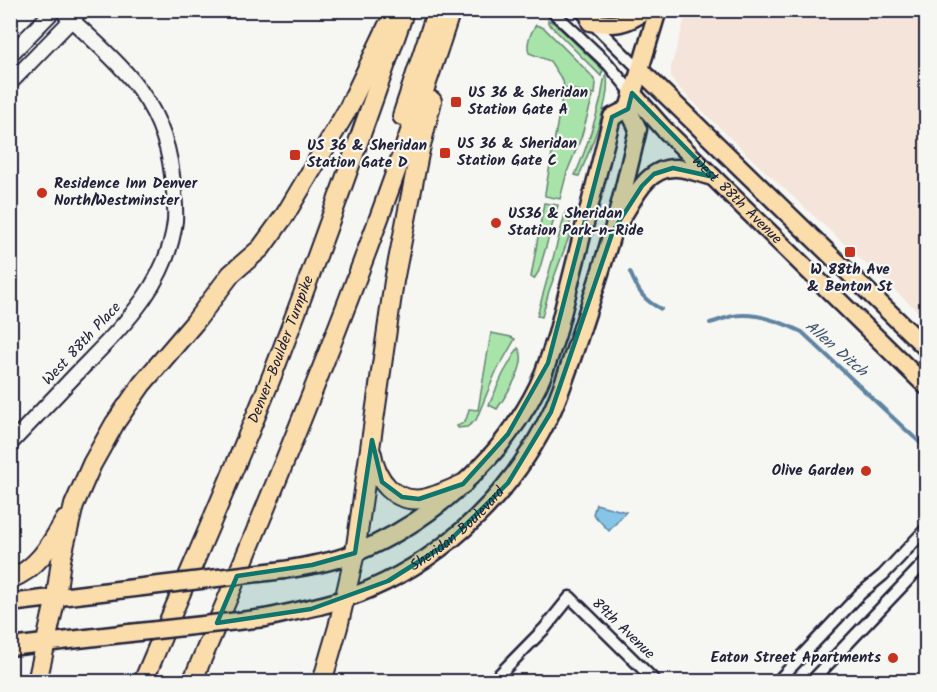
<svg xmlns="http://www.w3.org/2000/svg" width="937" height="692" font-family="Kalam,sans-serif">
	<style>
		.built { fill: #f4e4da }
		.green { fill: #a8e4aa; stroke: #658372; stroke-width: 1.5 }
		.water { fill: #86c5e7; stroke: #5e84a2; stroke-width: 1.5 }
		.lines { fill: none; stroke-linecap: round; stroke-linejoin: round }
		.stream { stroke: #5e84a2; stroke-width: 4 }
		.street-casing { stroke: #22223b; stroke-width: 15 }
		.secondary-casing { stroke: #22223b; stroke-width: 18 }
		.primary-casing { stroke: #22223b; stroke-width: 21 }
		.highway-casing { stroke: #22223b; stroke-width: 22 }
		.street { stroke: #f6f6f2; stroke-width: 10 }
		.secondary { stroke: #f6f6f2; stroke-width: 14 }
		.primary { stroke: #fbddab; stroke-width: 16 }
		.highway { stroke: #fbddab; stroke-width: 18 }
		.primary-bridge-casing { stroke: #22223b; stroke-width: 21; stroke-linecap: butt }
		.primary-bridge { stroke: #fbddab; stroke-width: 16 }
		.marked { fill: #0f766e; fill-opacity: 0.2; stroke: #0f766e; stroke-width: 4.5; stroke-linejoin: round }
		.poi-dot { fill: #c8321e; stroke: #f6f6f2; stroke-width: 2 }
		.labels { text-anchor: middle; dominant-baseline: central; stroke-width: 4.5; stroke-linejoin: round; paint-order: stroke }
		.poi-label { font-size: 15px; font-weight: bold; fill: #22223b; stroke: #f6f6f2; text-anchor: start }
		.street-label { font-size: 15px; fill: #22223b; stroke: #f6f6f2 }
		.water-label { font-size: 16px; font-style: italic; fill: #40536f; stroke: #f6f6f2 }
	</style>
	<rect width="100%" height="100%" fill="#f6f6f2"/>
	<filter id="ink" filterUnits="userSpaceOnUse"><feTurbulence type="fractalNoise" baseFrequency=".0167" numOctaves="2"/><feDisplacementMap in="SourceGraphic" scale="12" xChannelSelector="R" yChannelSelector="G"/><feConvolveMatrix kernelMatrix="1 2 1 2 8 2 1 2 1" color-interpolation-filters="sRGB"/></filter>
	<g filter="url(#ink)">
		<!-- built -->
		<path class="built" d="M 687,11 L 926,11 L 926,319 L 753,160 L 676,85 L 671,76 L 671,67 Z"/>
		<!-- green -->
		<path class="green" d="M 548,20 L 554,23 L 601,68 L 603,70 L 601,76 L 548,23 Z
			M 536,25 L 544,28 L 591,75 L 596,83 L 595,94 L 564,88 L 563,81 L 550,61 L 529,53 C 526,44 530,33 536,25 Z
			M 606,74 C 614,95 588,155 579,176 L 575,175 C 586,151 593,127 600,102 C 603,92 602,84 606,74 Z
			M 563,91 L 593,96 L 581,138 L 567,172 L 560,199 L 545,196 L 545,193 Z
			M 544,203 L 558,205 L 539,271 L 534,279 L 531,277 Z
			M 566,211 L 570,212 L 570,234 L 549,291 L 542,317 L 537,316 Z
			M 491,333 L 511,337 L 515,339 L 495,374 L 476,420 L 467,427 L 458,428 L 457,426 C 466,423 467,418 469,409 L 478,410 Z
			M 518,348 C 530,362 506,395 497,409 L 489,405 L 503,374 Z"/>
		<!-- water -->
		<path class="water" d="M 596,504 L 626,512 L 609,531 L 593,514 Z"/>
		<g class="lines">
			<!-- stream -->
			<path class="stream" d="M 630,272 C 638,291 643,300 661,309
				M 710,323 C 717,321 725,318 733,316 C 756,312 782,322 802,332 L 905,429 L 926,448"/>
			<defs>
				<path id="street" d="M 551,10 L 608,64 L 632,93
					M 579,10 L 640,70
					M 492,682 L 545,628 L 570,597 L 656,682
					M 777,682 L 860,594 L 883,575 L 926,529
					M 811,682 L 926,561"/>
				<path id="secondary" d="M 10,55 L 54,10
					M 10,83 L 81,10
					M 10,444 C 34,419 58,393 82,368 C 123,326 168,283 175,221 C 176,206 174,190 172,175 C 168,139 156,109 132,80 C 112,55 85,33 61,10"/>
				<g id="primary">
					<path d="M 590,22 C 614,26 627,25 646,10"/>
					<path d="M 640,70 L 926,348"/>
					<path id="s1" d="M 632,93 L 663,128 L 926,386"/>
					<path d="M 621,219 C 634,199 647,166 677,168 C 689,169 701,174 713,177"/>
					<path d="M 284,570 C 308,566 332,562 355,553 C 430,523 503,458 538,386 C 546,369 551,352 557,334 L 612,117 L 628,109"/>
					<path d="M 10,603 L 151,586"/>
					<path id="s2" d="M 265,618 C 301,610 336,604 370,589 C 449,555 515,490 552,411 C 566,380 576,346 587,313 C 596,286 605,258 613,230 C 622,197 630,163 638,129 L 628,109 L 658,10"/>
					<path d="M 10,647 L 130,633"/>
				</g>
				<g id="highway">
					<path d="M 402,116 L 437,10"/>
					<path d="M 372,454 C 376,480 394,503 423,499 C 437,496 450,490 463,484"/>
					<path d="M 10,579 C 38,569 51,544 65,520"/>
					<path d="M 37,682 L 56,597 L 61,560 L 74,505 L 92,464 L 115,423 L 142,384 L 195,322 L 231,274 L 261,248 L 285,215 L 348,109 L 387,27 L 399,10"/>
					<path id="s3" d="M 143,682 C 187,577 234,473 275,368 C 320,252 361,135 402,18"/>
					<path d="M 192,682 C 287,461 377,239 451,10"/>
					<path d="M 322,682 L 338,627 L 355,553 L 394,281 L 419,154 L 432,101"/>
				</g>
			</defs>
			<!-- street casing -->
			<use href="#street" class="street-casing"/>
			<!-- secondary casing -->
			<use href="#secondary" class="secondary-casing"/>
			<!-- primary casing -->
			<use href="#primary" class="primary-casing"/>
			<!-- highway casing -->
			<use href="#highway" class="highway-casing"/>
			<!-- street -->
			<use href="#street" class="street"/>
			<!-- secondary -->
			<use href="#secondary" class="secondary"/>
			<!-- primary -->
			<use href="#primary" class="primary"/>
			<!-- highway -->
			<use href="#highway" class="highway"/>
			<defs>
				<path id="primary-bridge" d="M 151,586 L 284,570
					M 130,633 L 265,618"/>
			</defs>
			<!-- primary-bridge casing -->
			<use href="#primary-bridge" class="primary-bridge-casing"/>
			<!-- primary-bridge -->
			<use href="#primary-bridge" class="primary-bridge"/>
		</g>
	</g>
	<!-- marked area -->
	<path class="marked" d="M 632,93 L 714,177 L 673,168 L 654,174 L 642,186 L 613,231 L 551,412 L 508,483 L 445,545 L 388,581 L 311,609 L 217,623 L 237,576 L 312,565 L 355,553 L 372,440 L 382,482 L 402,497 L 419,499 L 463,484 L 508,434 L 548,363 L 612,117 L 628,109 Z"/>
	<!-- markers -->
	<g class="poi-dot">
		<rect x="450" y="96" width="12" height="12" rx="3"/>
		<rect x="439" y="147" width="12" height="12" rx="3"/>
		<rect x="289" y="149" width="12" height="12" rx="3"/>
		<circle cx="42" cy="193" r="6"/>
		<circle cx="496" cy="223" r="6"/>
		<rect x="844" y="246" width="12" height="12" rx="3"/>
		<circle cx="866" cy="471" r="6"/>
		<circle cx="893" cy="658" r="6"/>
	</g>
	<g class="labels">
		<!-- poi labels -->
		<g class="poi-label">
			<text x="468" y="93">US 36 &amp; Sheridan<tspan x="468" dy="17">Station Gate A</tspan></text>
			<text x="457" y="144">US 36 &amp; Sheridan<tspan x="457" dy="17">Station Gate C</tspan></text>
			<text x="307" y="146">US 36 &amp; Sheridan<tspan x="307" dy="17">Station Gate D</tspan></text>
			<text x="54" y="184">Residence Inn Denver<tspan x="54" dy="17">North/Westminster</tspan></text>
			<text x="508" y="214">US36 &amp; Sheridan<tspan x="508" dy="17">Station Park-n-Ride</tspan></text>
			<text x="850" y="270" text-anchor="middle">W 88th Ave<tspan x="850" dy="17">&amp; Benton St</tspan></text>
			<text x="854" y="471" text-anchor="end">Olive Garden</text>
			<text x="881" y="658" text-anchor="end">Eaton Street Apartments</text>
		</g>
		<!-- street labels -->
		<g class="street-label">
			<text stroke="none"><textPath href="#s1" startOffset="150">West 88th Avenue</textPath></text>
			<text transform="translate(82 344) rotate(-47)">West 88th Place</text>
			<text stroke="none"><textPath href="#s3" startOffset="360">Denver–Boulder Turnpike</textPath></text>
			<text stroke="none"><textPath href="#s2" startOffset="216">Sheridan Boulevard</textPath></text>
			<text transform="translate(623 629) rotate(44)">89th Avenue</text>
		</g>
		<!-- water labels -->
		<g class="water-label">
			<text transform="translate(836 349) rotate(41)">Allen Ditch</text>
		</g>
	</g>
	<!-- margin -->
	<rect width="937" height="692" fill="none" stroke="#f6f6f2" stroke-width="36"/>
	<rect x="18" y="18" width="901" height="656" fill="none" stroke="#22223b" stroke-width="2" filter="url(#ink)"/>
</svg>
